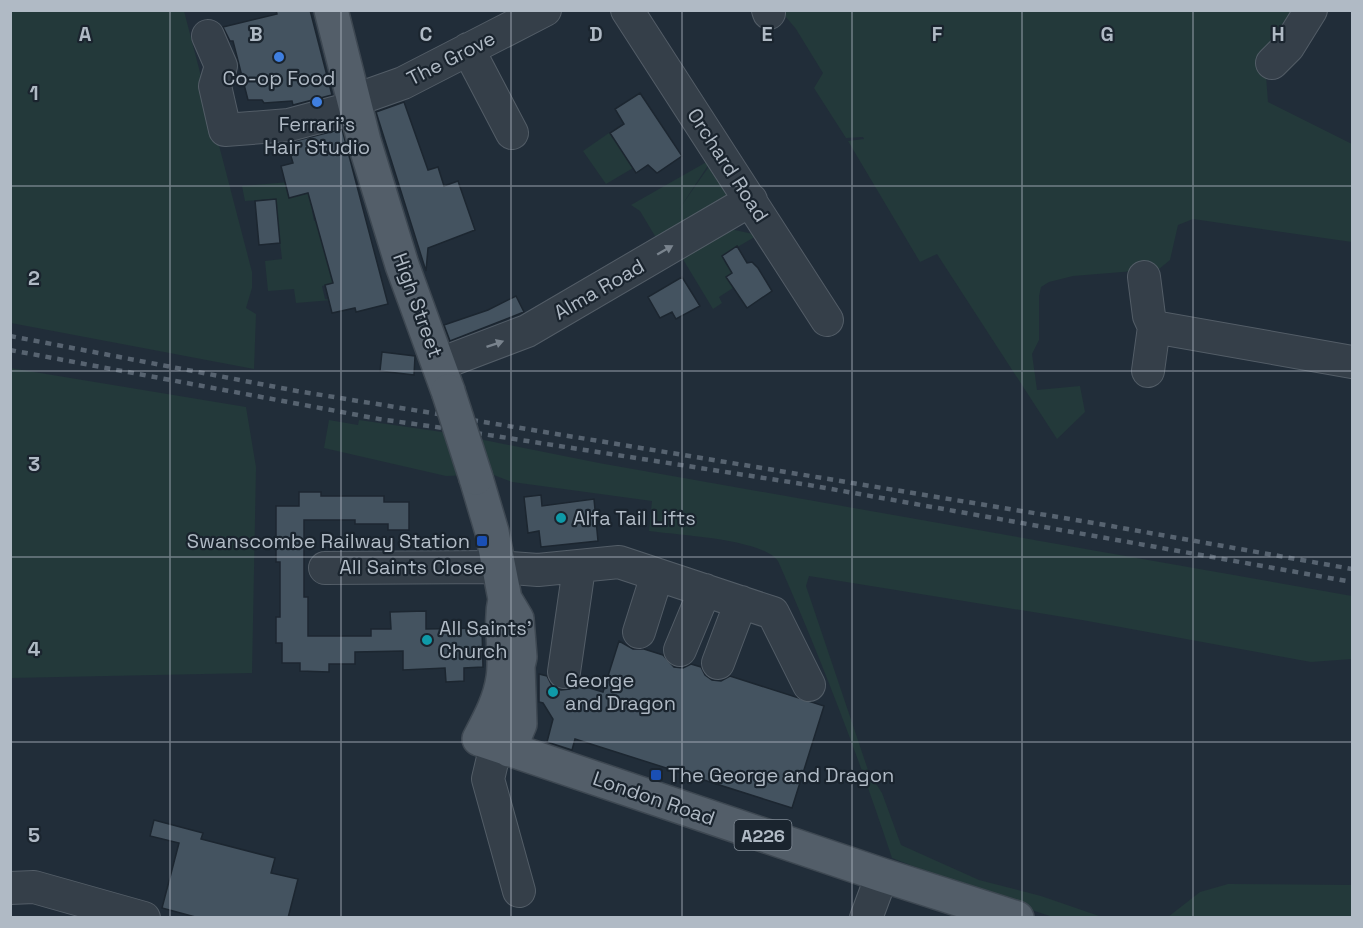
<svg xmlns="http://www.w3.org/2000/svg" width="1363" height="928" font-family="'Space Grotesk',sans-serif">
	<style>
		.green { fill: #23393a }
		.building { fill: #445360; stroke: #1c2630; stroke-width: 1.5 }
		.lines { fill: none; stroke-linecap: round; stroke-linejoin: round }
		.minor-casing { stroke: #535d67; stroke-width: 34 }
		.major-casing { stroke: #3e4852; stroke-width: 36 }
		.minor { stroke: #353f49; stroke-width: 32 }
		.major { stroke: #535e69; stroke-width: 33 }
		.rail { stroke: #576370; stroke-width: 4.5; stroke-dasharray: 6 6; stroke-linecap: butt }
		.major-bridge-casing { stroke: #3e4852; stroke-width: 36; stroke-linecap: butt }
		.major-bridge { stroke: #535e69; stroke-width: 33 }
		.oneway { fill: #79838d }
		.grid { fill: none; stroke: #b0bac5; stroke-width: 1.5; stroke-opacity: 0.55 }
		.shop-dot { fill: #3f7fe0; stroke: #1a242e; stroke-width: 2 }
		.culture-dot { fill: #0f9aa8; stroke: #1a242e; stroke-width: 2 }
		.transit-dot { fill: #1a4fb4; stroke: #1a242e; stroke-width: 2 }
		.labels { text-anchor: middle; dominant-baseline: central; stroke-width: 4.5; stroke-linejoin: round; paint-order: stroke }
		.shield { fill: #1a242e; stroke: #838d98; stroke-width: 1.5 }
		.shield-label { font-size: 18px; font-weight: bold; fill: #b0bac5 }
		.street-label { font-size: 20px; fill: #b0bac5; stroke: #1a242e }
		.poi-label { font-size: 20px; fill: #b0bac5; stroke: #1a242e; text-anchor: start }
		.grid-label { font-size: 20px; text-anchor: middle; font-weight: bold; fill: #b0bac5; stroke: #1a242e; stroke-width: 4.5; stroke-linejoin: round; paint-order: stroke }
	</style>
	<rect width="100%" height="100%" fill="#212d39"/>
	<!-- green -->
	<path class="green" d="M 10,11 L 184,11 L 252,272 L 252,288 L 246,308 L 256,314 L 254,369 L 11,323 Z
		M 781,11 L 1300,11 L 1265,63 L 1268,102 L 1352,144 L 1352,242 L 1193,219 L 1178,225 L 1170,260 L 1159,269 L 1073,276 L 1049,282 L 1041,287 L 1039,296 L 1039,340 L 1032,354 L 1037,390 L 1080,386 L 1085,412 L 1057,439 L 937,254 L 920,262 L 848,141 L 864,139 L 863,137 L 846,138 L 814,88 L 823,73 L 796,29 Z
		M 628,130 L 633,168 L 606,184 L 583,151 L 609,133 L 613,139 Z
		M 710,160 L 711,161 L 658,241 L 640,211 L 631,205 Z
		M 710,165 L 726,187 L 728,197 L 661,235 Z
		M 301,181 L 298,196 L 308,193 L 311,205 L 319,203 L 332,206 L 312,211 L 314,221 L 326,218 L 347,280 L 322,286 L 325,299 L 332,300 L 296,303 L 294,289 L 268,291 L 265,261 L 282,259 L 275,199 L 245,201 L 242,186 Z
		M 730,229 L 758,235 L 722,256 L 727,265 L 736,260 L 742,266 L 726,277 L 733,288 L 719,297 L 722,303 L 713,309 L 681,256 Z
		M 10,368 L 246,407 L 256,467 L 252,673 L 11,678 Z
		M 329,420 L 358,425 L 359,420 L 449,433 L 599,463 L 1352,596 L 1352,659 L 1311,662 L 1082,620 L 809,576 L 806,586 L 869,773 L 882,793 L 901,845 L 979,880 L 1041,896 L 1102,917 L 1053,917 L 995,898 L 892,858 C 859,758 821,658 778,561 C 763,539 677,535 649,531 L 652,501 L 512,482 L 491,474 L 446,476 L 324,448 Z
		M 1228,884 L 1352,885 L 1352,917 L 1168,917 L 1200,892 Z"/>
	<!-- building -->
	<path class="building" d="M 276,10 L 310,10 L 332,95 L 293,105 L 292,101 L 264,103 L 262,100 L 248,100 L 233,41 L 230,41 L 223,27 L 277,14 Z
		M 640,93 L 682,156 L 657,173 L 648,165 L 636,173 L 610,133 L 624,124 L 615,109 Z
		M 404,102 L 428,170 L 438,167 L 444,186 L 458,181 L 475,230 L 428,248 L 426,271 L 376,112 Z
		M 342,129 L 388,304 L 356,312 L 355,308 L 332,313 L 325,285 L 333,283 L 308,193 L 289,198 L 281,166 L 293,163 L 287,143 Z
		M 276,199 L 280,243 L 259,245 L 255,201 Z
		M 737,246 L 747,263 L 752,262 L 758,268 L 772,291 L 747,308 L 726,277 L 732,273 L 722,256 Z
		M 682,277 L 700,306 L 676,319 L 672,312 L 660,318 L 648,297 Z
		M 516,296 L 524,312 L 450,341 L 444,325 L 488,310 Z
		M 382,352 L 415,356 L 414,375 L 380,371 Z
		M 299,492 L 321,492 L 321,496 L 384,496 L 384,502 L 409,502 L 409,530 L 388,530 L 388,524 L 355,524 L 355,520 L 304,520 L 304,597 L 308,597 L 308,636 L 371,636 L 371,629 L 391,629 L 390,612 L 426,611 L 426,629 L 482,628 L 483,667 L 464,668 L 464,681 L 446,682 L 445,668 L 403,670 L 403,651 L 355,652 L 355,664 L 329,664 L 329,672 L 300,671 L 300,663 L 282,663 L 282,643 L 276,643 L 276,617 L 280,617 L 280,562 L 276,562 L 276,506 L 299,506 Z
		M 541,495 L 542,506 L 594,499 L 598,541 L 541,547 L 539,531 L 528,533 L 524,497 Z
		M 619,641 L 633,649 L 644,649 L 663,655 L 674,667 L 683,668 L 691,664 L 701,667 L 705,675 L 712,680 L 721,681 L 730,676 L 824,706 L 792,808 L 575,739 L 572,750 L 547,742 L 553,719 L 543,703 L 539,702 L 539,674 L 547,676 L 552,686 L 561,690 L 570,689 L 576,684 L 603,692 Z
		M 154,820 L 203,833 L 201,839 L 275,858 L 271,873 L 298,879 L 288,918 L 199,918 L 162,908 L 179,843 L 150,836 Z"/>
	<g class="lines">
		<defs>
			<path id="minor" d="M 627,10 L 827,320
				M 768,10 L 769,13
				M 208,36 L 221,66 L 215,86 L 225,130 L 289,125 L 356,107
				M 468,49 L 512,133
				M 1272,63 L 1288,47 L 1311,10
				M 355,100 L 403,83 L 545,10
				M 1144,277 L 1149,316 L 1154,327 L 1148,371
				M 1154,327 L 1352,362
				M 440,364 L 527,331 L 751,200
				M 325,568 L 499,567 L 538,570 L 619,562 L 773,613 L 809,685
				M 639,632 L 657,575
				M 680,650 L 705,590
				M 718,663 L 741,602
				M 564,672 L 579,568
				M 496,745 L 488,779 L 519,891
				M 10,888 L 34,887 L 144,918
				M 866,918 L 882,875"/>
			<path id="major" d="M 331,10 L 364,141 L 402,265 L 448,391
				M 476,478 L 492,532 L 505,599 L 517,619 L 520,657 L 518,666 L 520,724 L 509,750
				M 505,599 C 499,625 507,651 503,678 C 500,700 489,720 479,739 L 882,875 L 1017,918"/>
		</defs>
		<!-- minor casing -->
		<use href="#minor" class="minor-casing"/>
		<!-- major casing -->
		<use href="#major" class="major-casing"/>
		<!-- minor -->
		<use href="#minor" class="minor"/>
		<!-- major -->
		<use href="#major" class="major"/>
		<!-- rail -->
		<path class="rail" d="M 10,336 L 297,391 L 438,414
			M 10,350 L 379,419 L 443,428
			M 472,420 L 1094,523 L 1352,569
			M 476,433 L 809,485 L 1352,582"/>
		<defs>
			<path id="major-bridge" d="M 448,391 L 476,478"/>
		</defs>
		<!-- major-bridge casing -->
		<use href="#major-bridge" class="major-bridge-casing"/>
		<!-- major-bridge -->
		<use href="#major-bridge" class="major-bridge"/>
	</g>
	<!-- one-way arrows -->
	<defs><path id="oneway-solid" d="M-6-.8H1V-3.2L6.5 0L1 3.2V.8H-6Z" transform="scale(1.5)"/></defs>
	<g class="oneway">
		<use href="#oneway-solid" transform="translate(665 250) rotate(-30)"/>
		<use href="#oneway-solid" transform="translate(495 344) rotate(-19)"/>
	</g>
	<!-- grid -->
	<path class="grid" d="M 170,10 L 170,918M 341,10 L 341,918M 511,10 L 511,918M 682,10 L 682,918M 852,10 L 852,918M 1022,10 L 1022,918M 1193,10 L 1193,918M 10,186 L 1352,186M 10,371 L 1352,371M 10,557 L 1352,557M 10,742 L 1352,742"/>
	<!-- markers -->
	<g class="shop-dot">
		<circle cx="279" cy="57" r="6"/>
		<circle cx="317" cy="102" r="6"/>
	</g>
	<g class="culture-dot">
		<circle cx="561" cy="518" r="6"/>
		<circle cx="427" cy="640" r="6"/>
		<circle cx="553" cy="692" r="6"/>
	</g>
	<g class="transit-dot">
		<rect x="476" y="535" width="12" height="12" rx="3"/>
		<rect x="650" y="769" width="12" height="12" rx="3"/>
	</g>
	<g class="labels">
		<!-- shield labels -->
		<rect class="shield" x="734.5" y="820" width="57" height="30" rx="4.5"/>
		<g class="shield-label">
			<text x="763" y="835">A226</text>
		</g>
		<!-- street labels -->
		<g class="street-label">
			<text transform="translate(451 58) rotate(-27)">The Grove</text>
			<text transform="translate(728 165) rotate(57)">Orchard Road</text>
			<text transform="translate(599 289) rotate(-30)">Alma Road</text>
			<text transform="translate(418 305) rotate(70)">High Street</text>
			<text x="412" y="567">All Saints Close</text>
			<text transform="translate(654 798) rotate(19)">London Road</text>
		</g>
		<!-- poi labels -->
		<g class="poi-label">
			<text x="279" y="78" text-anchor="middle">Co-op Food</text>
			<text x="317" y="124" text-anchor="middle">Ferrari's<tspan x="317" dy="23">Hair Studio</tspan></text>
			<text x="573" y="518">Alfa Tail Lifts</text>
			<text x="470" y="541" text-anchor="end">Swanscombe Railway Station</text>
			<text x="439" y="628">All Saints'<tspan x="439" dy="23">Church</tspan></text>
			<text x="565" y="680">George<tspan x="565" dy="23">and Dragon</tspan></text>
			<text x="668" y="775">The George and Dragon</text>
		</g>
	</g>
	<g class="grid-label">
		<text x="85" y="41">A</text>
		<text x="256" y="41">B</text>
		<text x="426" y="41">C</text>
		<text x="596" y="41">D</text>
		<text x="767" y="41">E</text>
		<text x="937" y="41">F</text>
		<text x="1107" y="41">G</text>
		<text x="1278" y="41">H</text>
		<text x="34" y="100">1</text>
		<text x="34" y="285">2</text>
		<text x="34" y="471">3</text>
		<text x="34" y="656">4</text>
		<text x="34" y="842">5</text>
	</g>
	<!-- border -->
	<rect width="1363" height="928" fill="none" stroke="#b0bac5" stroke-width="24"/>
</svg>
